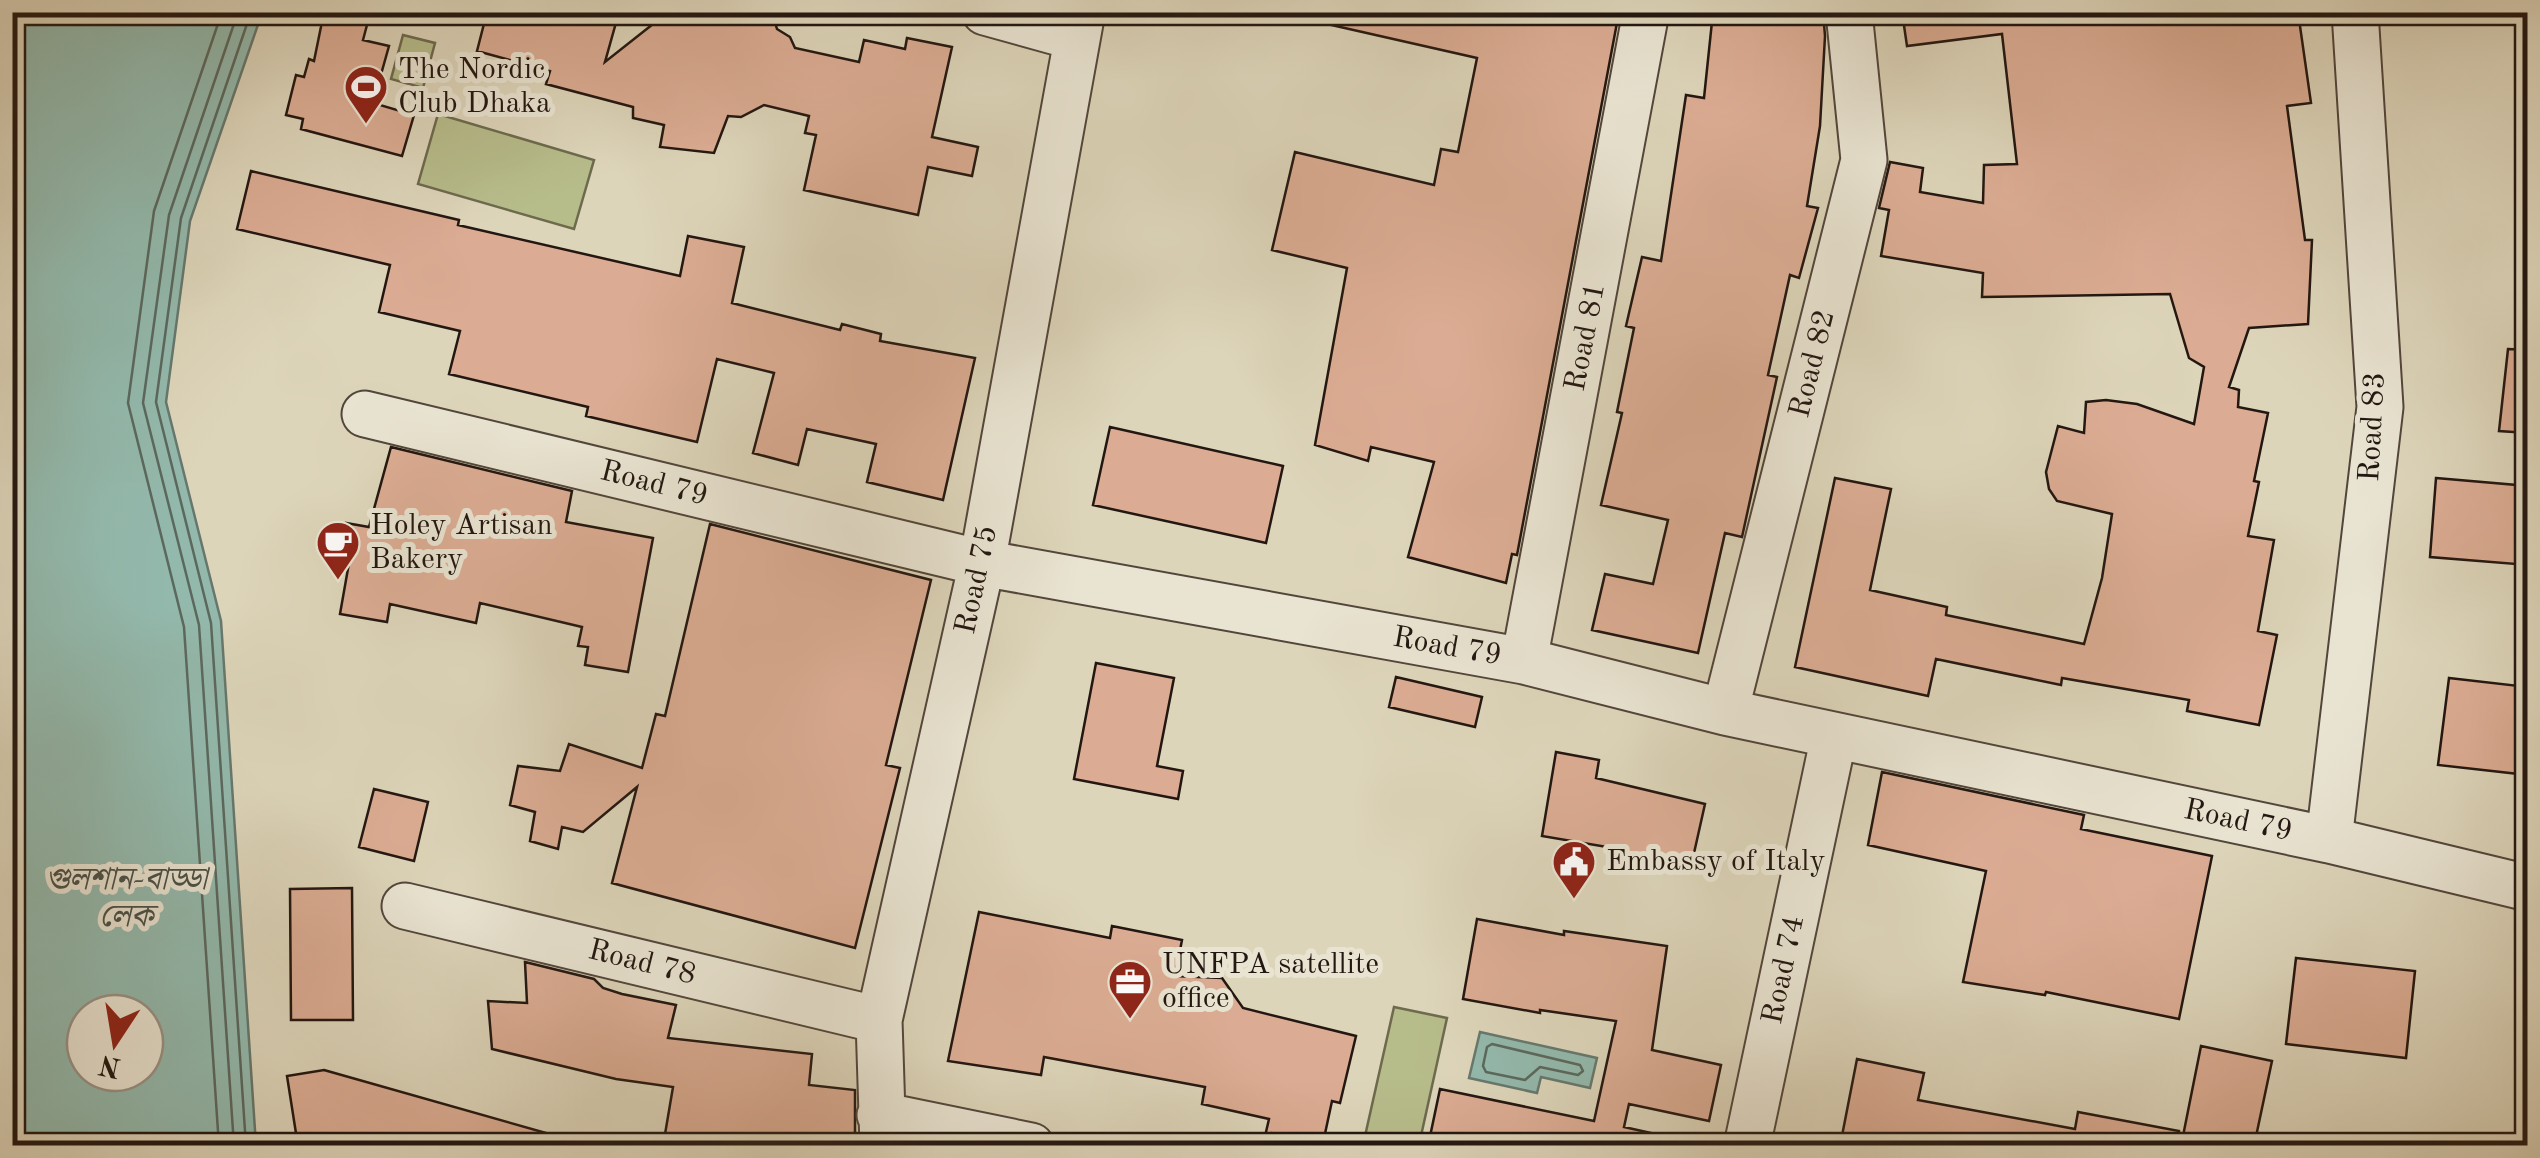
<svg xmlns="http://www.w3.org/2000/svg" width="2540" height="1158" font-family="'Old Standard TT','Noto Serif Bengali',serif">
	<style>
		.green { fill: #b7bc8b; stroke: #6d6a4e; stroke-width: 2.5 }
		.water { fill: #93b9ac; stroke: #66786e; stroke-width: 2.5; fill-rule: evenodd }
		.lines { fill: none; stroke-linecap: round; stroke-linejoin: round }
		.shore { stroke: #5b685e; stroke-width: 2.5 }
		.building { fill: #dbac93; stroke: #231711; stroke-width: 2.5 }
		.minor-casing { stroke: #52463b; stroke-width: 49 }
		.minor { stroke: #e9e4d2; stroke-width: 45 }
		.labels { text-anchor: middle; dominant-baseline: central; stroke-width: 10; stroke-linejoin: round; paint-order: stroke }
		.poi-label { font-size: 30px; fill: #231711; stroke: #e9e4d2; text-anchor: start }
		.street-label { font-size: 30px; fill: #231711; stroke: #e9e4d2 }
		.water-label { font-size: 32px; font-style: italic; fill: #4a5047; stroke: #e9e4d2 }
	</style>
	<rect width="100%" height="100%" fill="#ddd5ba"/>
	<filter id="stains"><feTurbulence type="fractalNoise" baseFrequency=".002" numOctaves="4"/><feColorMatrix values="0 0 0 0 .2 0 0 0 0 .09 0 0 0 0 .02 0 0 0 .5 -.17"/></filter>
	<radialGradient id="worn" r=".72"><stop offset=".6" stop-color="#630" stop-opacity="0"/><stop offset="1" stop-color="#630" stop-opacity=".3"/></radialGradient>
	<!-- green -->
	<path class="green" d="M 403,35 L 435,43 L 423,88 L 391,79 Z
		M 438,114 L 594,160 L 574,229 L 418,184 Z
		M 1394,1007 L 1447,1018 L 1419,1145 L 1363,1145 Z"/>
	<!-- water -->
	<path class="water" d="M 12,13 L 262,13 L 190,221 L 166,402 L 221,621 L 256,1145 L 13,1145 ZM 85,1013 L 145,1013 L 145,1073 L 85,1073 Z
		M 1480,1032 L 1597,1058 L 1590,1088 L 1541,1077 L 1537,1093 L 1469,1078 Z"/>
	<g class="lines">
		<!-- shore -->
		<path class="shore" d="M 1492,1044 L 1580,1065 L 1583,1071 L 1578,1075 L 1540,1067 L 1525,1080 L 1486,1072 L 1483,1066 L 1487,1047 Z
			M 219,1146 L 184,627 L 128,403 L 154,211 L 222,12
			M 234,1146 L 199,625 L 143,403 L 169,215 L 238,12
			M 246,1146 L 211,623 L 156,402 L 181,218 L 251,12"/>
	</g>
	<!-- building -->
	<path class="building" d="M 324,12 L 358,12 L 355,22 L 367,25 L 363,40 L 389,46 L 373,103 L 414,115 L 402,156 L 301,129 L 303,119 L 286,115 L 296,75 L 304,77 L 309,59 L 314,61 Z
		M 487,12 L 619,12 L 605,62 L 667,13 L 674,12 L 753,12 L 752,17 L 774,19 L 777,29 L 790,37 L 795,48 L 859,62 L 864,40 L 905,49 L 907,38 L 952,47 L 932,137 L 978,147 L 972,176 L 928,167 L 918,215 L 804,190 L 816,135 L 805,133 L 809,116 L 764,105 L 741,117 L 728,116 L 714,153 L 660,147 L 664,125 L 633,118 L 633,107 L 546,84 L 550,71 L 477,51 Z
		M 1328,12 L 1619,12 L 1517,555 L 1512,554 L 1506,583 L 1408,557 L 1434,462 L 1371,447 L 1368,461 L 1315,445 L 1347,268 L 1272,250 L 1295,152 L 1434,185 L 1441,149 L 1458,152 L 1477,58 L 1327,24 Z
		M 1713,12 L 1823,12 L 1825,36 L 1820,126 L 1807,206 L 1818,208 L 1799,278 L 1790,275 L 1768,375 L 1777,377 L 1742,537 L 1725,533 L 1698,653 L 1592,630 L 1605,574 L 1653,584 L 1668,520 L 1601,505 L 1622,413 L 1617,412 L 1634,328 L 1626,326 L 1642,257 L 1661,261 L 1686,95 L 1704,98 Z
		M 1902,12 L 2298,12 L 2311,103 L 2287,106 L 2305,240 L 2312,240 L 2308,324 L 2249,328 L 2229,387 L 2239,390 L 2238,407 L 2268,413 L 2254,481 L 2259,482 L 2248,536 L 2274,540 L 2258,631 L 2277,635 L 2259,725 L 2187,711 L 2189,700 L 2062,678 L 2061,685 L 1936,659 L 1928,696 L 1795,667 L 1835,478 L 1891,489 L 1870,590 L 1947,607 L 1946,615 L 2084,644 L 2102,578 L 2112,514 L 2057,501 L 2049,489 L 2046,472 L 2058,426 L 2084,433 L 2086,402 L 2106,400 L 2137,404 L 2194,424 L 2204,367 L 2189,358 L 2170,294 L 1982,297 L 1983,273 L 1881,256 L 1889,210 L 1879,208 L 1890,162 L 1923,168 L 1920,192 L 1983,203 L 1984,165 L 2017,164 L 2002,34 L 1907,46 Z
		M 251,171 L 459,220 L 458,225 L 680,276 L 688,236 L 744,247 L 732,303 L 840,330 L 842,324 L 881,334 L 880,341 L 975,358 L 943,500 L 867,482 L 876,444 L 807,429 L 798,465 L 753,453 L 774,373 L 717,359 L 697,442 L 586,416 L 588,407 L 449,374 L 460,331 L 379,312 L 390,265 L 237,229 Z
		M 2508,349 L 2528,350 L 2528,433 L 2499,431 Z
		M 1110,427 L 1283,466 L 1266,543 L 1093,505 Z
		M 391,447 L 572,491 L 566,522 L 653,538 L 628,672 L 585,665 L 588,647 L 578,646 L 582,627 L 480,603 L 476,623 L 390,604 L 387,622 L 340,614 L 349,563 L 340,561 L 346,523 L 369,527 Z
		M 2436,478 L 2528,486 L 2528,565 L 2430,557 Z
		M 710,524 L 931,580 L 886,765 L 900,768 L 855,948 L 612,883 L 637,787 L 583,832 L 562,827 L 558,849 L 530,841 L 535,812 L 510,805 L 518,766 L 560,771 L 569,744 L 642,768 L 656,714 L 665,716 Z
		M 1096,663 L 1174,678 L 1157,766 L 1183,771 L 1178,799 L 1074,779 Z
		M 1396,677 L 1482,697 L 1475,727 L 1389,707 Z
		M 2449,678 L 2528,687 L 2528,775 L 2438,765 Z
		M 1556,752 L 1599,760 L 1596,778 L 1705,804 L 1690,871 L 1612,853 L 1613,848 L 1542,836 Z
		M 1882,772 L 2084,815 L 2081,829 L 2212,856 L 2179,1019 L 2046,992 L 2045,995 L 1963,982 L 1986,871 L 1868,845 Z
		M 374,789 L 428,802 L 414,861 L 359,847 Z
		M 352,888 L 353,1020 L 291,1020 L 290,889 Z
		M 979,912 L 1110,938 L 1112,926 L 1182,940 L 1175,976 L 1222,978 L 1243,1008 L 1356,1036 L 1340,1103 L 1332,1101 L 1323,1143 L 1266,1132 L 1269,1119 L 1202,1104 L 1205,1087 L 1044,1057 L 1041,1075 L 948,1061 Z
		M 1477,919 L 1564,935 L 1564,931 L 1667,946 L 1652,1050 L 1721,1065 L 1709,1121 L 1629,1104 L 1624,1127 L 1651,1133 L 1649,1146 L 1428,1146 L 1440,1089 L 1594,1121 L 1616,1021 L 1540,1010 L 1540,1013 L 1463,999 Z
		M 2296,958 L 2415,971 L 2406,1058 L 2286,1044 Z
		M 525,962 L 594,979 L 603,988 L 622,994 L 676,1005 L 668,1038 L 812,1054 L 809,1085 L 855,1090 L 855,1146 L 663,1146 L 673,1087 L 616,1079 L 492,1049 L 488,1001 L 527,1003 Z
		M 2201,1046 L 2272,1061 L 2254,1146 L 2181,1146 Z
		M 1857,1059 L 1924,1073 L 1918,1100 L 2075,1129 L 2078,1112 L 2179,1131 L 2178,1146 L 1840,1146 Z
		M 324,1070 L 560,1137 L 559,1146 L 384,1146 L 383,1135 L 298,1146 L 287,1076 Z"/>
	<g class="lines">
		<defs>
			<path id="minor" d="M 985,12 L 1075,37
				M 365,414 L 982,563 L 1524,661 L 1725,712 L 2329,840 L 2528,888
				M 1524,661 L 1646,12
				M 1725,712 L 1864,160 L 1849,12
				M 2329,840 L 2380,407 L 2355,12
				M 405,906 L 879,1020
				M 880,1115 L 1031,1146
				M 883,1146 L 879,1020 L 982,563 L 1082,12
				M 1747,1146 L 1834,736"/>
		</defs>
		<!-- minor casing -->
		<use href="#minor" class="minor-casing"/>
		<!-- minor -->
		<use href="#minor" class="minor"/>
	</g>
	<!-- icons -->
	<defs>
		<symbol id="stadium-pin" viewBox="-11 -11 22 30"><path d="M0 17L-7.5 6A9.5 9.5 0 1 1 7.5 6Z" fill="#8f2418" stroke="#e9e4d2"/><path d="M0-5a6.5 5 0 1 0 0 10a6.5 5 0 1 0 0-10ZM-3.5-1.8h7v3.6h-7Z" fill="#fff"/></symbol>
		<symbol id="cafe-pin" viewBox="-11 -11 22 30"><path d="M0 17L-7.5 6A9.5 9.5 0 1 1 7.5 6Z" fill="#8f2418" stroke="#e9e4d2"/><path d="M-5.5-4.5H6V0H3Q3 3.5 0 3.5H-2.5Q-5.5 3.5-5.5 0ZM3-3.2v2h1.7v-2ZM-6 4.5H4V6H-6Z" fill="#fff"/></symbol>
		<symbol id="civic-pin" viewBox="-11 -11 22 30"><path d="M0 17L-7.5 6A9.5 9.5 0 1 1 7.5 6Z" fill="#8f2418" stroke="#e9e4d2"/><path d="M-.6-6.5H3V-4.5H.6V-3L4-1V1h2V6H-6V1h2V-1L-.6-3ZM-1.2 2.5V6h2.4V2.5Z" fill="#fff"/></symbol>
		<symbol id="office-pin" viewBox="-11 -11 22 30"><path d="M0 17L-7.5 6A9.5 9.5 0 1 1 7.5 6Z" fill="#8f2418" stroke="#e9e4d2"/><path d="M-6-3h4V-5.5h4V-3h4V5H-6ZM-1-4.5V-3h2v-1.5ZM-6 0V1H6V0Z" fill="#fff"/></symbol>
	</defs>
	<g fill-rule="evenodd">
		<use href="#stadium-pin" x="341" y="62" width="50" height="68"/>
		<use href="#cafe-pin" x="313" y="518" width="50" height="68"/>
		<use href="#civic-pin" x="1549" y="837" width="50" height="68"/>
		<use href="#office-pin" x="1105" y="957" width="50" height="68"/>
	</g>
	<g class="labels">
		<!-- poi labels -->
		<g class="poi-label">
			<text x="398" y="70">The Nordic<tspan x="398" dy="34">Club Dhaka</tspan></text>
			<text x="370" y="526">Holey Artisan<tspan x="370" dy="34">Bakery</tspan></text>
			<text x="1606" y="862">Embassy of Italy</text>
			<text x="1162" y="965">UNFPA satellite<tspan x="1162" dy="34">office</tspan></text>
		</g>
		<!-- street labels -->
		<g class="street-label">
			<text transform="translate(1586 337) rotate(-79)">Road 81</text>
			<text transform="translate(1813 364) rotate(-76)">Road 82</text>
			<text transform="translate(2373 427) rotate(-87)">Road 83</text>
			<text transform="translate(654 484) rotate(14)">Road 79</text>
			<text transform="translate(977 580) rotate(-78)">Road 75</text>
			<text transform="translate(1447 647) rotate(10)">Road 79</text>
			<text transform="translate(2238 821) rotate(12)">Road 79</text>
			<text transform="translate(642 963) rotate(14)">Road 78</text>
			<text transform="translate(1784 970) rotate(-78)">Road 74</text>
		</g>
		<!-- water labels -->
		<g class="water-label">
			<text x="126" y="881">গুলশান-বাড্ডা<tspan x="126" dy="37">লেক</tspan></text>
		</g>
	</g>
	<!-- margin -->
	<rect width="2540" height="1158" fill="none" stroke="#ddd5ba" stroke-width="50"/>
	<rect x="15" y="15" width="2510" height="1128" fill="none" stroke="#231711" stroke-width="5"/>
	<rect x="25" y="25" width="2490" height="1108" fill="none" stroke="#231711" stroke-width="2.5"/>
	<!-- north arrow -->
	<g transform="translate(115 1043) rotate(192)"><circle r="48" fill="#e9e4d2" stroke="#9a9285" stroke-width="2.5"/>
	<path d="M0-8L18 38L0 25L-18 38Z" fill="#8f2418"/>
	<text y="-15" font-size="28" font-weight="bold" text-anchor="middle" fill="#231711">N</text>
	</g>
	<rect width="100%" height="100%" filter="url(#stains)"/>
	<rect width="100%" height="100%" fill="url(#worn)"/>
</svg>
